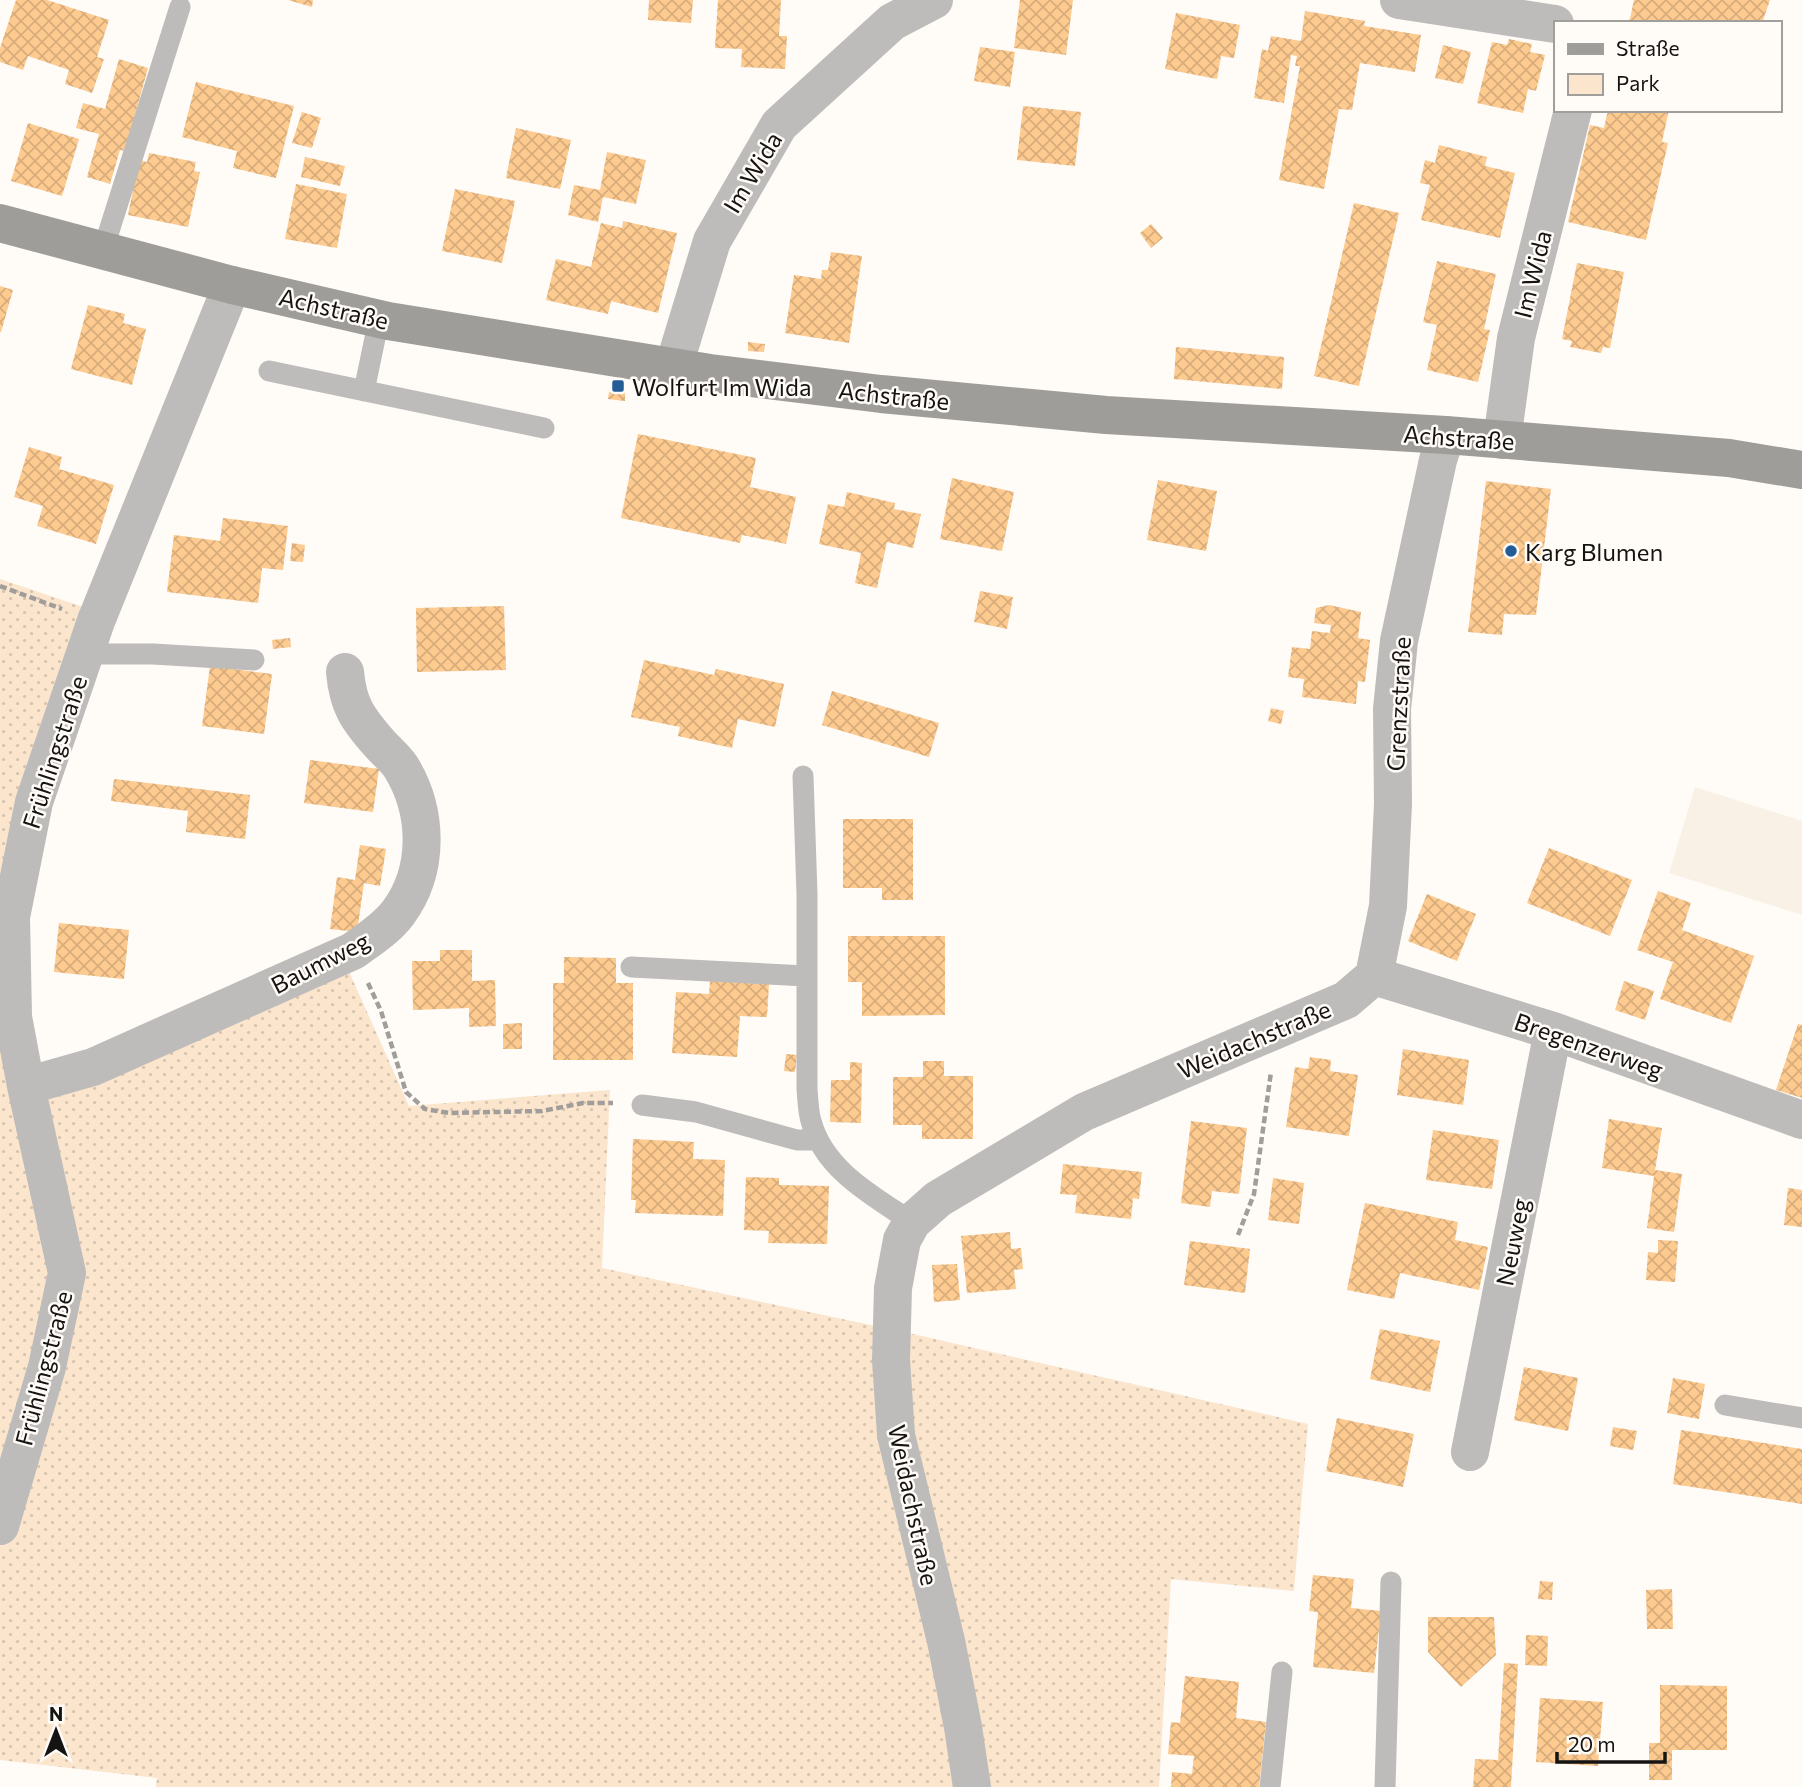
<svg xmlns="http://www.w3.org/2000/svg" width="1802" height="1787" font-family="Commissioner,sans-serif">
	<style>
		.built { fill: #faf1e6 }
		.green { fill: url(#green-dots) }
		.building { fill: url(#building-cross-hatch) }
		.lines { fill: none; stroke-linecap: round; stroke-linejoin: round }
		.path { stroke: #a09d9a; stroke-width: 4.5; stroke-dasharray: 7 3.5; stroke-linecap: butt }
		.lane { stroke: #bdbcba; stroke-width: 21 }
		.street { stroke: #bdbcba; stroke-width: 38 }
		.secondary { stroke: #9f9d9a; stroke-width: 38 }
		.poi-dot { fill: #245d95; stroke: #fffbf7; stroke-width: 2.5 }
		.labels { text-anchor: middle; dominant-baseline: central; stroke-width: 5; stroke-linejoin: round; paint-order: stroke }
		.street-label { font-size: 24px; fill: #151413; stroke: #fffbf7 }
		.poi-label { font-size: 24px; fill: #151413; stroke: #fffbf7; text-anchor: start }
	</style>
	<defs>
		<pattern id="green-dots" width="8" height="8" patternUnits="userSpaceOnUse" patternTransform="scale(1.75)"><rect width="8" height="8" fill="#fbe5cd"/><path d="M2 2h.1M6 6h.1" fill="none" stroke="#d6c4af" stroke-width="1.8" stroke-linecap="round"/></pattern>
		<pattern id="building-cross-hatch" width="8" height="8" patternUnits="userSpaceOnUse" patternTransform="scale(1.75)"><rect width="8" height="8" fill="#fdcb90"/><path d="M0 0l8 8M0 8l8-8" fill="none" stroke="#d8ad7b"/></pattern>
	</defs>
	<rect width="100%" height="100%" fill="#fffbf7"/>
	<!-- built -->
	<path class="built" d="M 1695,787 L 1802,821 L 1802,915 L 1669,873 Z"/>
	<!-- green -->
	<path class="green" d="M 0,579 L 92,610 L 0,929 Z
		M 0,931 L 19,1096 L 347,967 L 409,1106 L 610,1090 L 602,1268 L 913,1334 L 1308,1424 L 1294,1591 L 1171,1579 L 1159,1787 L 156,1787 L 157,1778 L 0,1760 Z"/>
	<!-- building -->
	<path class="building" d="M 16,0 L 47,0 L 109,20 L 97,57 L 104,59 L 92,93 L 65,84 L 69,70 L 28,56 L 23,70 L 0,62 L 0,48 Z
		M 288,0 L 313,0 L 312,7 Z
		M 649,0 L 693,0 L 691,23 L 648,20 Z
		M 718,0 L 781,0 L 779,36 L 787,36 L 785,69 L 741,67 L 742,49 L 715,48 Z
		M 1020,0 L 1073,0 L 1066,55 L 1014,48 Z
		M 1634,0 L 1770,0 L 1762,23 L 1629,23 Z
		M 1305,11 L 1365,21 L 1364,26 L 1421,35 L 1415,72 L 1360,63 L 1352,110 L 1339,109 L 1324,189 L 1279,180 L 1300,66 L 1295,66 L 1297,56 L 1291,55 L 1284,103 L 1254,98 L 1262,49 L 1268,51 L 1271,36 L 1301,41 Z
		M 1176,13 L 1240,25 L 1234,58 L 1221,56 L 1217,79 L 1165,69 Z
		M 1509,39 L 1532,44 L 1530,52 L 1545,55 L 1536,91 L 1528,89 L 1523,113 L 1477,103 L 1492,42 L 1507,45 Z
		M 1443,45 L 1471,52 L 1463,84 L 1435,78 Z
		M 980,47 L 1015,52 L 1010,87 L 974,81 Z
		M 119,59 L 148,68 L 125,151 L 120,150 L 110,184 L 87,177 L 99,134 L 76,128 L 83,103 L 105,109 Z
		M 196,82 L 294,106 L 276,178 L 233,168 L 237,151 L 182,137 Z
		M 1023,106 L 1081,112 L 1075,166 L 1017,160 Z
		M 1608,110 L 1669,110 L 1662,142 L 1668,143 L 1646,240 L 1568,222 L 1590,125 L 1604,128 Z
		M 302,112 L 321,118 L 312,148 L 292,143 Z
		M 28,123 L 79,139 L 62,196 L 11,181 Z
		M 516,128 L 571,140 L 560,189 L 506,178 Z
		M 1439,145 L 1487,157 L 1485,166 L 1515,173 L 1500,238 L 1421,220 L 1430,185 L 1420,183 L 1425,160 L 1435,163 Z
		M 607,152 L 646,160 L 636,204 L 603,197 L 598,222 L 568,215 L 574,185 L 600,190 Z
		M 149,153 L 196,162 L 194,171 L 200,172 L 188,227 L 128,215 L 139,160 L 147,162 Z
		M 305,157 L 345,166 L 340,186 L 301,177 Z
		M 296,184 L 347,194 L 337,248 L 285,239 Z
		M 455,189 L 515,201 L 502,263 L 442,251 Z
		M 1354,203 L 1399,213 L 1359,386 L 1314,376 Z
		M 623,221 L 677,233 L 658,313 L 611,301 L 608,314 L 546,300 L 556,259 L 591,267 L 601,223 L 622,228 Z
		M 1151,224 L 1163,238 L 1151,248 L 1140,233 Z
		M 831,252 L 862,256 L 849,343 L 785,333 L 794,275 L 821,279 L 822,270 L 828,270 Z
		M 1437,261 L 1496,274 L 1484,329 L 1490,330 L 1478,382 L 1427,370 L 1437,325 L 1423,322 Z
		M 1577,263 L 1624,272 L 1610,348 L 1603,347 L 1601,353 L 1570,347 L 1572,341 L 1562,339 Z
		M 0,286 L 13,290 L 1,332 L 0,332 Z
		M 88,305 L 125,314 L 123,323 L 146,329 L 132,385 L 71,369 Z
		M 748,342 L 765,344 L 764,352 L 748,351 Z
		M 1176,347 L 1284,357 L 1282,389 L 1174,379 Z
		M 609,392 L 625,393 L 625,401 L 608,399 Z
		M 638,434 L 756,458 L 750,487 L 796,497 L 786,544 L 742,535 L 740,543 L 621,518 Z
		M 29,447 L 62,457 L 59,469 L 114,485 L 96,544 L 37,526 L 43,506 L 14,497 Z
		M 952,478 L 1014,492 L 1002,551 L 940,539 Z
		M 1158,480 L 1217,491 L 1206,551 L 1147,540 Z
		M 1486,481 L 1551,489 L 1536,615 L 1504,614 L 1502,635 L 1468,632 Z
		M 847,492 L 895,503 L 894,509 L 921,514 L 913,548 L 887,542 L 877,588 L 855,583 L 861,553 L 819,544 L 828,504 L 844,507 Z
		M 223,518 L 288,526 L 283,570 L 262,568 L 258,603 L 167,592 L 174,535 L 220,541 Z
		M 292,543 L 305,545 L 303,562 L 290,561 Z
		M 980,591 L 1013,597 L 1007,629 L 974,622 Z
		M 1329,605 L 1361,612 L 1358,638 L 1370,640 L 1365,682 L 1358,681 L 1356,704 L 1302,697 L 1304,679 L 1288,677 L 1292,647 L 1310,649 L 1312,631 L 1330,633 L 1331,625 L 1314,623 L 1316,608 Z
		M 504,606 L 506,670 L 417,672 L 416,608 Z
		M 290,638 L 291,647 L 273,649 L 272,640 Z
		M 644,660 L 714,675 L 716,669 L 784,684 L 775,727 L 738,719 L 732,748 L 678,736 L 680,727 L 631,717 Z
		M 210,666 L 272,674 L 264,734 L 202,726 Z
		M 832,691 L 939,723 L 929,757 L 822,725 Z
		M 1271,708 L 1284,711 L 1281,724 L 1268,721 Z
		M 310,760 L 379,769 L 373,812 L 304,803 Z
		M 114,779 L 250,795 L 245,839 L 186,832 L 188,811 L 111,801 Z
		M 843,819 L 913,819 L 913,900 L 882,900 L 882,888 L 843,888 Z
		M 360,845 L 386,849 L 380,886 L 364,883 L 357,932 L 330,929 L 337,877 L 355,880 Z
		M 1549,848 L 1632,880 L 1610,936 L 1527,903 Z
		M 1658,891 L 1691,903 L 1682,930 L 1754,956 L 1731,1023 L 1660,999 L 1673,962 L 1637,950 Z
		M 1427,894 L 1476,914 L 1457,961 L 1408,941 Z
		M 59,923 L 129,930 L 124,979 L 54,972 Z
		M 848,936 L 945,936 L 945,1015 L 862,1016 L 862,982 L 848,982 Z
		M 440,950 L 472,950 L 472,981 L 495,980 L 496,1026 L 469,1027 L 469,1008 L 413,1010 L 412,961 L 440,961 Z
		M 564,957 L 616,958 L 616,983 L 633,983 L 633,1060 L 553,1060 L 553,983 L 564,983 Z
		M 710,981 L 769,984 L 767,1017 L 740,1016 L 737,1057 L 672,1053 L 676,992 L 709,994 Z
		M 1624,981 L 1654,991 L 1645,1020 L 1615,1010 Z
		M 522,1023 L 522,1049 L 503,1049 L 503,1024 Z
		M 1798,1024 L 1802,1025 L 1802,1098 L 1776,1090 Z
		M 1403,1049 L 1469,1060 L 1463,1105 L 1397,1095 Z
		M 786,1054 L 797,1055 L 795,1072 L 784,1071 Z
		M 1310,1057 L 1331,1060 L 1330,1071 L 1358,1075 L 1349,1136 L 1286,1127 L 1295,1067 L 1308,1069 Z
		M 923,1061 L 944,1061 L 944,1076 L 973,1076 L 973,1139 L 922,1139 L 922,1125 L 893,1125 L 893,1077 L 923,1077 Z
		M 850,1062 L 862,1063 L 861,1123 L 830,1122 L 831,1080 L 850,1080 Z
		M 1609,1119 L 1662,1128 L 1655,1170 L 1682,1174 L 1674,1232 L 1647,1228 L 1654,1176 L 1602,1168 Z
		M 1191,1121 L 1247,1128 L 1239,1194 L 1212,1191 L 1210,1207 L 1181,1203 Z
		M 1433,1130 L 1499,1140 L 1492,1189 L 1426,1180 Z
		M 633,1139 L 694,1142 L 693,1159 L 725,1160 L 723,1216 L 635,1213 L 636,1200 L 631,1200 Z
		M 1063,1164 L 1142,1172 L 1139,1199 L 1133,1198 L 1131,1219 L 1075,1213 L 1077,1195 L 1060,1194 Z
		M 746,1177 L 779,1178 L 779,1185 L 829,1186 L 827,1244 L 768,1243 L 769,1231 L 744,1230 Z
		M 1273,1178 L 1304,1183 L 1299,1224 L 1268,1220 Z
		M 1788,1188 L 1802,1190 L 1802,1227 L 1784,1225 Z
		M 1365,1203 L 1458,1222 L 1455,1240 L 1488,1247 L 1479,1290 L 1400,1273 L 1394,1299 L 1347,1290 Z
		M 1010,1232 L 1011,1249 L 1021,1248 L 1023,1269 L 1014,1270 L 1016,1289 L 967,1293 L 961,1236 Z
		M 1658,1240 L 1678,1241 L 1675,1282 L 1646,1280 L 1648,1252 L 1658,1253 Z
		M 1190,1241 L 1250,1249 L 1245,1293 L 1184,1285 Z
		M 957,1264 L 960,1300 L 934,1302 L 932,1265 Z
		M 1380,1329 L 1440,1341 L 1430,1392 L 1370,1379 Z
		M 1524,1367 L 1578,1378 L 1568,1431 L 1514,1420 Z
		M 1673,1378 L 1705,1384 L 1699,1419 L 1667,1413 Z
		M 1337,1418 L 1414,1434 L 1403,1487 L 1326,1471 Z
		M 1613,1427 L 1637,1431 L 1633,1450 L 1610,1446 Z
		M 1681,1430 L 1802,1449 L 1802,1504 L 1673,1484 Z
		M 1313,1575 L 1354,1579 L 1351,1608 L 1381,1611 L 1374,1673 L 1313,1667 L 1318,1612 L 1309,1611 Z
		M 1540,1581 L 1553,1582 L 1552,1600 L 1538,1599 Z
		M 1672,1589 L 1673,1629 L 1647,1629 L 1646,1590 Z
		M 1428,1617 L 1494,1617 L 1496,1655 L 1461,1687 L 1428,1652 Z
		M 1526,1635 L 1548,1636 L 1547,1666 L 1525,1665 Z
		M 1504,1663 L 1518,1664 L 1511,1787 L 1473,1787 L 1475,1759 L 1498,1760 Z
		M 1185,1676 L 1239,1682 L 1236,1718 L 1266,1722 L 1259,1787 L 1171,1787 L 1172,1772 L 1192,1774 L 1194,1756 L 1168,1754 L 1171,1722 L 1180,1723 Z
		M 1660,1685 L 1727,1686 L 1727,1750 L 1672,1750 L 1672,1780 L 1649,1780 L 1649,1743 L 1660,1743 Z
		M 1540,1698 L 1603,1702 L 1598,1766 L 1536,1762 Z"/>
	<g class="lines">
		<!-- path -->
		<path class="path" d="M 0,586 L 62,609
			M 368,983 L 381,1011 L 406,1092 L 425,1109 L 449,1113 L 542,1111 L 583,1103 L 613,1103
			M 1238,1235 L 1254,1194 L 1271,1072"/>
		<!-- lane -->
		<path class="lane" d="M 103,250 L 180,7
			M 269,371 L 544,428
			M 364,391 L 379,319
			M 85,654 L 153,654 L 254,660
			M 803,776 L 807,894 L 807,1089 C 808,1100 808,1111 811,1121 C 824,1170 873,1196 912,1222
			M 631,967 L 806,976
			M 642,1105 L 696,1112 L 797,1140 L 818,1140
			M 1725,1405 L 1802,1418
			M 1270,1787 L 1282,1672
			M 1385,1787 L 1391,1582"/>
		<!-- street -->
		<path class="street" d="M 1399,0 L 1555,24
			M 676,368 L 679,349 L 712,241 L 779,125 L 892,22 L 934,0
			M 1502,440 L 1516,338 L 1573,110
			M 1374,976 L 1388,906 L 1393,804 L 1392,709 L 1399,641 L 1438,460 L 1446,435
			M 1374,976 L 1553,1031 L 1802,1120
			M 26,1086 L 93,1067 L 353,951 C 368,940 386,929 398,913 C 430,870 428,811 401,767 C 395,758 386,751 379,743 C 357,718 348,705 345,672
			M 1470,1452 L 1553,1031
			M 0,1526 L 47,1367 L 67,1273 L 26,1086 L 13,1017 L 11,917 L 34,802 L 96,621 L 232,285
			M 972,1787 L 963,1727 L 946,1641 L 896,1435 L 891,1360 L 893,1288 L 902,1240 L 912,1222 L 938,1199 L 1084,1112 L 1346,1000 L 1374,976"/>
		<!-- secondary -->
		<path class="secondary" d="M 0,223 L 232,285 L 388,321 L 710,373 L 881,394 L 1106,415 L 1446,435 L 1729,458 L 1802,470"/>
	</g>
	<!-- markers -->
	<g class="poi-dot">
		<rect x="611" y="379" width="14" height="14" rx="3.5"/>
		<circle cx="1511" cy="551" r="7"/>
	</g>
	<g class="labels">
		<!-- street labels -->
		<g class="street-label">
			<text transform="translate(752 172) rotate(-59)">Im Wida</text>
			<text transform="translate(1532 274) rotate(-76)">Im Wida</text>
			<text transform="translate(334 308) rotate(13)">Achstraße</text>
			<text transform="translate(894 395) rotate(6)">Achstraße</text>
			<text transform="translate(1459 437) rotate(4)">Achstraße</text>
			<text transform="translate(1398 704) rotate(-87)">Grenzstraße</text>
			<text transform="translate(54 752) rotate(-72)">Frühlingstraße</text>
			<text transform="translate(320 962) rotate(-27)">Baumweg</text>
			<text transform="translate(1254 1039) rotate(-23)">Weidachstraße</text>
			<text transform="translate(1589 1045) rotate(19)">Bregenzerweg</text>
			<text transform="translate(1512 1242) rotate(-79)">Neuweg</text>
			<text transform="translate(43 1368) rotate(-75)">Frühlingstraße</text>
			<text transform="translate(914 1505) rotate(78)">Weidachstraße</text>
		</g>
		<!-- poi labels -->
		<g class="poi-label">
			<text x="632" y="386">Wolfurt Im Wida</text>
			<text x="1525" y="551">Karg Blumen</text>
		</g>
	</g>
	<!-- legend -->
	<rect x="1554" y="21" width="228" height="91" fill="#fffbf7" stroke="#a19f9c" stroke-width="2"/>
	<rect x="1568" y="44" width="35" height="10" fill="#9f9d9a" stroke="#a19f9c" stroke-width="2"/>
	<text x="1616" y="56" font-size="21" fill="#151413">Straße</text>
	<rect x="1568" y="74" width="35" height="21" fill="#fbe5cd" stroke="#a19f9c" stroke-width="2"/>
	<text x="1616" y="91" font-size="21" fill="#151413">Park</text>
	<!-- north arrow -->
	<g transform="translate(56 1731)" stroke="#fffbf7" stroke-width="5" paint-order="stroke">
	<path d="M0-5L12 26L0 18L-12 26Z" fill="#151413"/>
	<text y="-10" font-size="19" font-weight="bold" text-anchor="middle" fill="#151413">N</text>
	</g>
	<!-- scale -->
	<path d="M1557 1752v10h108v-10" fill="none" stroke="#151413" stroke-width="3.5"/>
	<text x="1568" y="1752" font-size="21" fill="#151413" stroke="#fffbf7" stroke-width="5" paint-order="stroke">20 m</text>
</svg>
